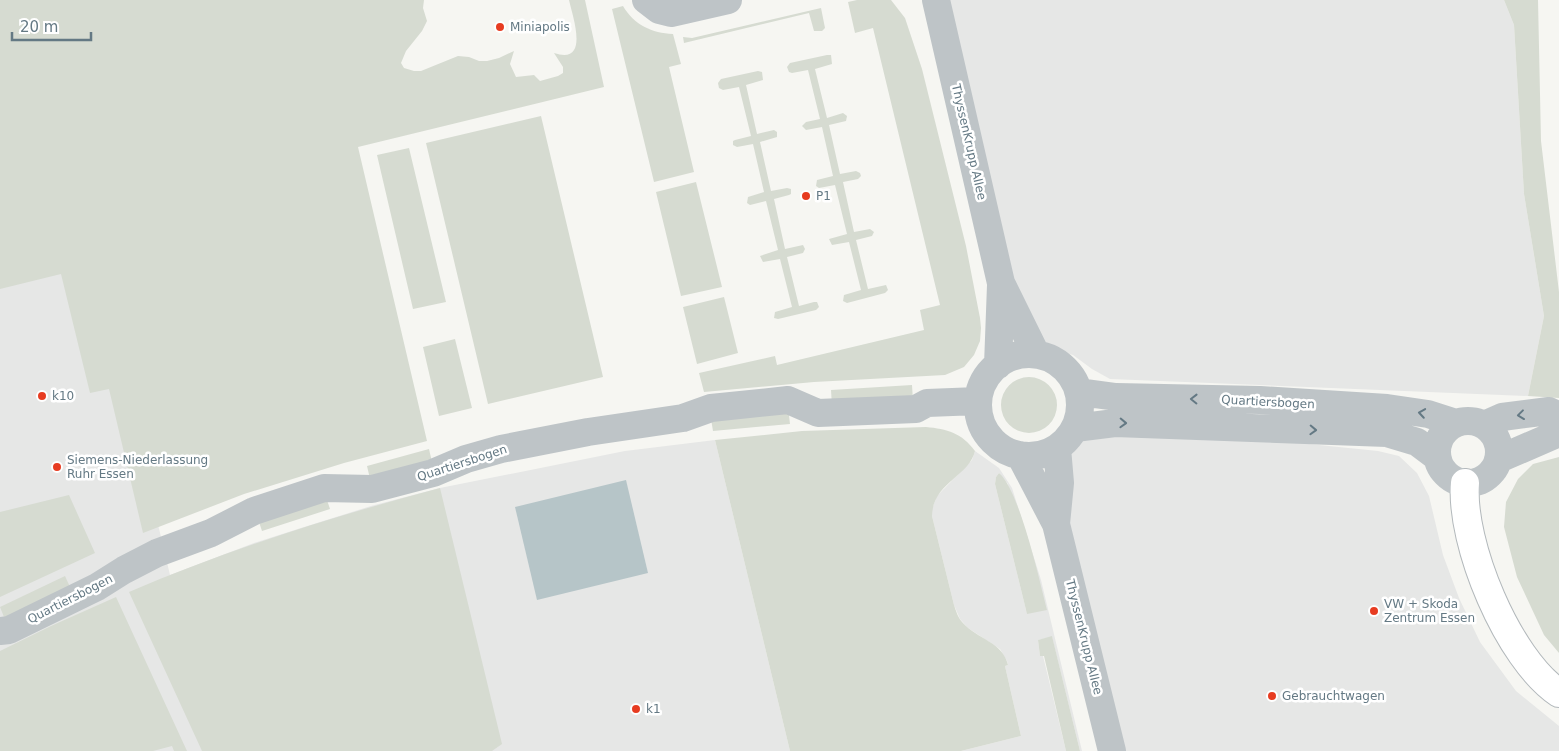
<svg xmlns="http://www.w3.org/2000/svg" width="1559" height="751" font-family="'DejaVu Sans',sans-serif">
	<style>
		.built { fill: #e6e7e6; fill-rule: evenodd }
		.green { fill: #d6dbd1 }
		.water { fill: #b6c5c8 }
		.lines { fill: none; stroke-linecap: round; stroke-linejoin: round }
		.primary-casing { stroke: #b2b8bb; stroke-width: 30 }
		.street { stroke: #bec4c7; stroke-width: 28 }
		.primary { stroke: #fff; stroke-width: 28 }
		.oneway { stroke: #647984 }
		.poi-dot { fill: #e73c21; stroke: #fff; stroke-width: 2 }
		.labels { text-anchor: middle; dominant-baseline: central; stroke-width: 5; stroke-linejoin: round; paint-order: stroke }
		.poi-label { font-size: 12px; fill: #647984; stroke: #fff; text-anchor: start }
		.street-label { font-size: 12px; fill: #647984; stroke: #fff }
	</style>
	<rect width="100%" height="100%" fill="#f6f6f2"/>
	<!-- built -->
	<path class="built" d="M 942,0 L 1504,0 L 1514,25 L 1524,194 L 1544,316 L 1528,396 L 1110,379 L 1092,369 L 1073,355 L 1046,347 L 1008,282 Z
		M 94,255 L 170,575 L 254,543 L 301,528 L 371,506 L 440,488 L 625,451 L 715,440 L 790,751 L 0,751 L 0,278 Z
		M 1113,424 L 1378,451 L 1399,456 L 1417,473 L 1429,496 L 1443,555 L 1459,598 L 1480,642 L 1516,691 L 1559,726 L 1559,751 L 1115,751 L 1058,524 L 1064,450 L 1081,432 Z
		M 975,451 L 999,468 L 1012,488 L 1041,580 L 1082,751 L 1080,751 L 1052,637 L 1038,640 L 1040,656 L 1043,656 L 1066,751 L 961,751 L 1021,736 L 1005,666 L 1008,665 L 1007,661 L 1000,649 L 968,628 L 960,619 L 954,605 L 932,516 L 932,509 L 937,496 L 972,460 ZM 999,473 L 1008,484 L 1027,614 L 995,484 L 996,477 Z"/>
	<!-- green -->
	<path class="green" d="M 0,0 L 424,0 L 423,8 L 427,21 L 422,31 L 406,51 L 401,63 L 404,68 L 414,71 L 421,71 L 458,56 L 469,57 L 479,61 L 487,61 L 499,58 L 514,51 L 510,64 L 516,77 L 534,75 L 540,81 L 558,76 L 563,73 L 563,67 L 554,53 C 590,65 573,18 569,0 L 585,0 L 604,87 L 358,147 L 427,441 L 344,463 L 244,494 L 143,533 L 109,389 L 90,393 L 61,274 L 0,289 Z
		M 857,0 L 891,0 L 905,18 L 922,69 L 966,246 L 980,318 L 981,328 L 980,341 L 974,355 L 964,367 L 945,375 L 814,382 L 704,392 L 699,373 L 775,356 L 777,365 L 924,330 L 920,310 L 940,305 L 873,28 L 855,33 L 848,2 Z
		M 1504,0 L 1538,0 L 1541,141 L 1559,292 L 1559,398 L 1528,396 L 1544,316 L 1524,194 L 1514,25 Z
		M 623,6 C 634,25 652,33 673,34 L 681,64 L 669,67 L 694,172 L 654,182 L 612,9 Z
		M 821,8 L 825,28 L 822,31 L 814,31 L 809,13 L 684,43 L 683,37 L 692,38 Z
		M 827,55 L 831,55 L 832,64 L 815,69 L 827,118 L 843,113 L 847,116 L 846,121 L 829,125 L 840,174 L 856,171 L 860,173 L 861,176 L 858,179 L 843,182 L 854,232 L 870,229 L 874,232 L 872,236 L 856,240 L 868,289 L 886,285 L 888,290 L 885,293 L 847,303 L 843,301 L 844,295 L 861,290 L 849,242 L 832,245 L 829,239 L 847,234 L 835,185 L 819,188 L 816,186 L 817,180 L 833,176 L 822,127 L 806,130 L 802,126 L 806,122 L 820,119 L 808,70 L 792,73 L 789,72 L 787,67 L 790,63 Z
		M 758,71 L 762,72 L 763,80 L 746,85 L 757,134 L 774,130 L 777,132 L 777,137 L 760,142 L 771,191 L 787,188 L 791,189 L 791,194 L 789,195 L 774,199 L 785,249 L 803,245 L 805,249 L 803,253 L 787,257 L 799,306 L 814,302 L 817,302 L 819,307 L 816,310 L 778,319 L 774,318 L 775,312 L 792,307 L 780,259 L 763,262 L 760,256 L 778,250 L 766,201 L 750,205 L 747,203 L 748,197 L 764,192 L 753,144 L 737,147 L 733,145 L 733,141 L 735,140 L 751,136 L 739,87 L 723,90 L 719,88 L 718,83 L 721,79 Z
		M 541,116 L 603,377 L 488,404 L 426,143 Z
		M 409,148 L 446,302 L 413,309 L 377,155 Z
		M 696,182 L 722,287 L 681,296 L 656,192 Z
		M 724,297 L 738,353 L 697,364 L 683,307 Z
		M 455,339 L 472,408 L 439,416 L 423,347 Z
		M1001 405a28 28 0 1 1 56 0a28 28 0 1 1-56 0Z
		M 912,385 L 913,401 L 832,406 L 831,390 Z
		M 788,407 L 790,424 L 713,431 L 711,419 Z
		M 926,427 C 947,429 962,433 975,451 C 969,477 933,482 932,516 L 954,605 C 956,611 958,618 963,623 C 977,639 1003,642 1008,665 L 1005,666 L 1021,736 L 961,751 L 790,751 L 715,440 L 802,431 Z
		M 429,449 L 432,462 L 371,483 L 367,466 Z
		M 1559,457 L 1559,653 L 1544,635 L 1517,577 L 1504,527 L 1506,502 L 1518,479 L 1533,464 Z
		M 999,473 C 1019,489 1040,582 1047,610 L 1027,614 L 995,484 L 996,477 Z
		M 440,488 L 502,744 L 492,751 L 202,751 L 129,592 C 230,549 334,516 440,488 Z
		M 69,495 L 95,553 L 0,597 L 0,512 Z
		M 326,497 L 330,509 L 262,531 L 258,519 Z
		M 65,576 L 70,587 L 6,622 L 0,607 Z
		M 116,597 L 187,751 L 174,751 L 172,746 L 153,751 L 0,751 L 0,651 L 51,626 Z
		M 1052,636 L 1080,751 L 1066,751 L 1044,656 L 1040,656 L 1038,640 Z"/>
	<!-- water -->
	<path class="water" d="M 626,480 L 648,573 L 537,600 L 515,507 Z"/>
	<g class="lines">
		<defs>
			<path id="primary" d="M 1465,483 C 1460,543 1508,659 1559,693"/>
		</defs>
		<!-- primary casing -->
		<use href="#primary" class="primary-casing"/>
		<!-- street -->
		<path class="street" d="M 646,0 L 659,10 L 671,13 L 728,0
			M 936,0 L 1001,283 L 1036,354
			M978 405a51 51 0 1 1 102 0a51 51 0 1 1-102 0Z
			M 998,365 L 1001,285
			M 1079,392 L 1116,397 L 1260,400 L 1387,408 L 1428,414 L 1456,423
			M1437 452a31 31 0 1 1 62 0a31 31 0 1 1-62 0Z
			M 1484,425 L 1502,417 L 1549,411 L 1559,416
			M 1075,428 L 1115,423 L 1387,433 L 1417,442 L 1437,457
			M 1020,455 L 1056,524 L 1112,751
			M 1499,459 L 1559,433
			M 1056,524 L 1060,483 L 1057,448
			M 0,631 L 9,630 L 97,587 L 124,570 L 157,553 L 211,533 L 254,511 L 324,488 L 372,489 L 433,473 L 466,459 L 501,449 L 588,432 L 683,418 L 711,408 L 788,400 L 818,413 L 916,409 L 927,403 L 978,401"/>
		<!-- primary -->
		<use href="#primary" class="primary"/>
	</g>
	<!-- one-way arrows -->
	<defs><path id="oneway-chevron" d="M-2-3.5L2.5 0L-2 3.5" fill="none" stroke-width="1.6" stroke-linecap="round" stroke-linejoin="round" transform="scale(1.25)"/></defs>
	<g class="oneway">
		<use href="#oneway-chevron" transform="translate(1194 399) rotate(-179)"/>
		<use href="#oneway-chevron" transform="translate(1422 413) rotate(-171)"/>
		<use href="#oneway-chevron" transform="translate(1521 415) rotate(173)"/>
		<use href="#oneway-chevron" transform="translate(1123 423) rotate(2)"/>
		<use href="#oneway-chevron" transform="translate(1313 430) rotate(2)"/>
	</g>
	<!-- markers -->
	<g class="poi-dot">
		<circle cx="500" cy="27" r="5"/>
		<circle cx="806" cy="196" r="5"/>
		<circle cx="42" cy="396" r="5"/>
		<circle cx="57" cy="467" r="5"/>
		<circle cx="1374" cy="611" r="5"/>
		<circle cx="1272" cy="696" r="5"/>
		<circle cx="636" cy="709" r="5"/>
	</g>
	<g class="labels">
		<!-- poi labels -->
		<g class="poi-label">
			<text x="510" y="27">Miniapolis</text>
			<text x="816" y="196">P1</text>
			<text x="52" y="396">k10</text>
			<text x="67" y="460">Siemens-Niederlassung<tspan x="67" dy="14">Ruhr Essen</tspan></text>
			<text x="1384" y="604">VW + Skoda<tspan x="1384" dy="14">Zentrum Essen</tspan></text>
			<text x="1282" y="696">Gebrauchtwagen</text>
			<text x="646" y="709">k1</text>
		</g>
		<!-- street labels -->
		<g class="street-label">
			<text transform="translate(969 142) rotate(77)">ThyssenKrupp Allee</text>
			<text transform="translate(1268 402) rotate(3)">Quartiersbogen</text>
			<text transform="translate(462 463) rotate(-18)">Quartiersbogen</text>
			<text transform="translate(70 599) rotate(-27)">Quartiersbogen</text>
			<text transform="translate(1084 637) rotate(76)">ThyssenKrupp Allee</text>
		</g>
	</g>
	<!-- scale -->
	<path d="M12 32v8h79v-8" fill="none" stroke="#647984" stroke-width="2.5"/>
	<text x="20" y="32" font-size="15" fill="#647984" stroke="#ffffff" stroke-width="4" paint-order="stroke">20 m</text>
</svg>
